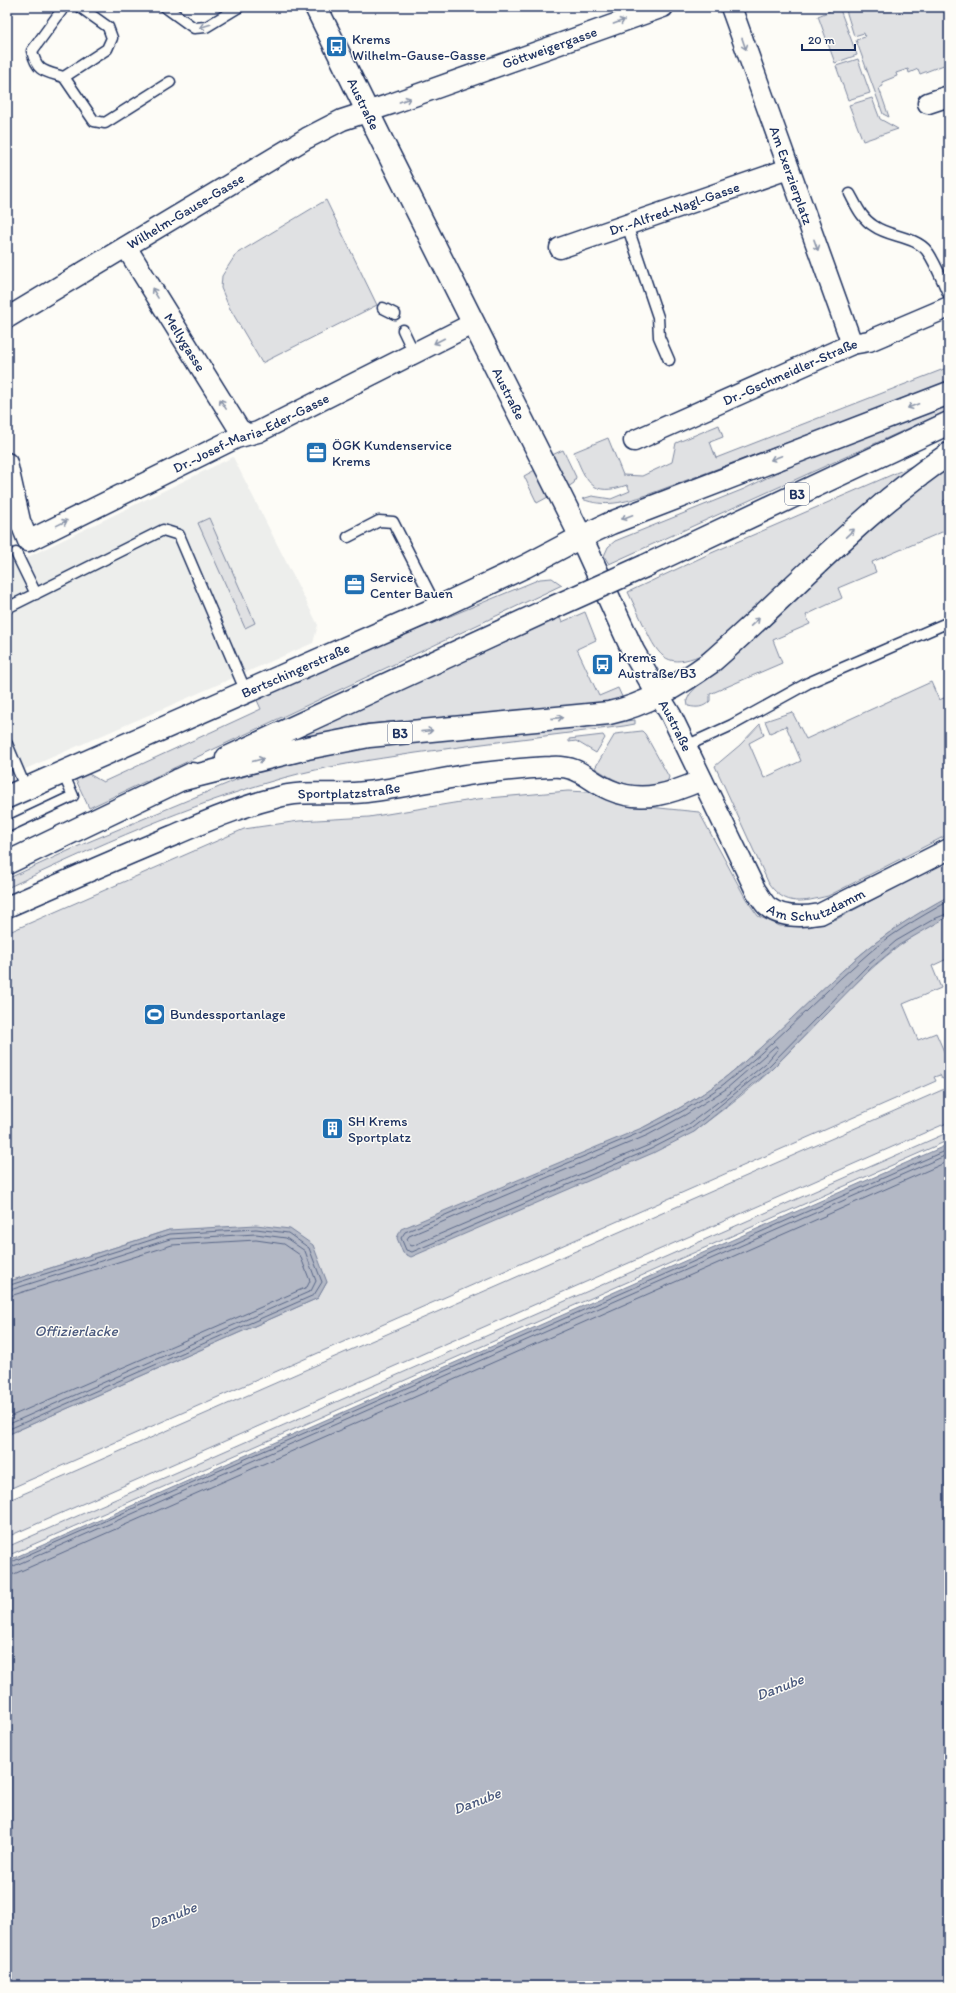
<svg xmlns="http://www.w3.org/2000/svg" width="956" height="1993" font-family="Itim,sans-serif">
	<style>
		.built { fill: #edeeec }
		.green { fill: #e0e1e3; stroke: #7e88a0 }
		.water { fill: #b3b8c5; stroke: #76819c }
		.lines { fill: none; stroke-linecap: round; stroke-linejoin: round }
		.shore { stroke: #586687; stroke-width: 1 }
		.service-casing { stroke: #1b2f5e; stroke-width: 13 }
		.minor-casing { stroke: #1b2f5e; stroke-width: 23 }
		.tertiary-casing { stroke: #1b2f5e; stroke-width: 25 }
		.secondary-casing { stroke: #1b2f5e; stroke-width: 25 }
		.trunk-casing { stroke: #1b2f5e; stroke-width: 25 }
		.service { stroke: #fdfcf7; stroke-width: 10 }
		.minor { stroke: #fdfcf7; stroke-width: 20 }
		.tertiary { stroke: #fdfcf7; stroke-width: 22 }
		.secondary { stroke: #fdfcf7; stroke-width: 22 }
		.trunk { stroke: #fdfcf7; stroke-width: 22 }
		.trunk-bridge-casing { stroke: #1b2f5e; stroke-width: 25; stroke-linecap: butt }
		.trunk-bridge { stroke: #fdfcf7; stroke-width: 22 }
		.oneway { stroke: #8c96aa }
		.labels { text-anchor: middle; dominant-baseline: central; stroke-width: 3; stroke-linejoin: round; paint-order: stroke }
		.shield { fill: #fdfcf7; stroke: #5f6c8c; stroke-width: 1 }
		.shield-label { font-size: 13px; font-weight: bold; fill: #1b2f5e }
		.poi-label { font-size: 14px; fill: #1b2f5e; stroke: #fdfcf7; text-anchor: start }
		.street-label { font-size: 14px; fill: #1b2f5e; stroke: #fdfcf7 }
		.water-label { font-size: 15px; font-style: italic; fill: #49587d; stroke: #fdfcf7 }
	</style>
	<rect width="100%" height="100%" fill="#fdfcf7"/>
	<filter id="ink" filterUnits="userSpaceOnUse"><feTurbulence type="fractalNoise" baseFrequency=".025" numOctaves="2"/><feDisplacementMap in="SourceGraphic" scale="8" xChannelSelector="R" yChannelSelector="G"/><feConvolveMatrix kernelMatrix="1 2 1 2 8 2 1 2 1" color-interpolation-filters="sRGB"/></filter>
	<g filter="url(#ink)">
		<!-- built -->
		<path class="built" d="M 233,457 L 318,625 L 313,643 L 7,777 L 7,563 L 16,559 L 17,563 L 28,557 Z"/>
		<!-- green -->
		<path class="green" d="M 829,7 L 839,7 L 857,55 L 835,63 L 818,16 L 830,11 Z
			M 845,7 L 949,7 L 949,63 L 920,74 L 918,69 L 909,73 L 908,69 L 896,73 L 897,76 L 882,82 L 883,86 L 879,88 L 889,117 L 883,114 L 856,40 L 865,37 L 864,33 L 854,36 Z
			M 858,59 L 870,93 L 848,100 L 836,66 Z
			M 872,98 L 880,119 L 898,129 L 863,141 L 849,105 Z
			M 326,200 L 377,305 L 262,363 L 229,307 L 221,288 L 222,276 L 236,254 Z
			M 949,367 L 949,382 L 647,495 C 625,502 605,508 582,499 L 592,496 L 611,499 L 630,491 L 627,485 C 591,498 586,481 574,452 L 608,438 L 623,475 L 642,476 L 672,462 L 676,443 L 719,425 L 723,437 L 710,442 L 716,458 Z
			M 949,402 L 949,410 L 609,564 L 604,556 L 608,547 L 615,541 L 744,489 L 797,463 Z
			M 563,450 L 576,477 L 574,483 L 568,487 L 552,455 Z
			M 912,466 L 706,653 C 673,667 662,664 647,632 C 641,619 634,605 628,592 L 709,554 Z
			M 949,466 L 949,498 L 943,501 L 944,504 L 949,502 L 949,529 L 872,562 L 876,572 L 838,588 L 842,598 L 806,615 L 810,624 L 773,640 L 782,663 L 710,694 L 710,701 C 703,708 697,708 688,706 L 687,700 L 690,694 L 700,683 L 877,520 Z
			M 535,470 L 548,497 L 537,503 L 524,476 Z
			M 209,518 L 255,623 L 245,628 L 198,523 Z
			M 552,578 L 562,585 L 89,808 L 75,778 L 87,773 L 103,782 L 261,709 L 256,698 L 324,668 L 540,579 Z
			M 585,612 L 596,640 L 577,649 L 599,696 L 618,688 L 623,699 L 605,704 L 366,724 L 304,738 L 302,734 L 560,618 L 562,622 Z
			M 931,682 L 939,700 L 949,696 L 949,834 L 828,896 C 803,902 786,907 769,884 L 715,766 L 740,745 L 760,724 L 764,735 L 749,743 L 764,778 L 801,761 L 786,726 L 770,733 L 765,721 L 792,712 L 806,739 Z
			M 635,720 L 635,724 L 624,726 C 555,735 485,743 416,753 C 371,760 326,766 283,778 C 187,805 97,846 7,888 L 7,879 L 81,845 L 250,774 L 309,757 L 370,746 Z
			M 642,731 L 645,734 L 669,777 L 667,783 C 636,791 621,785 595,768 L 615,734 Z
			M 603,735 L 605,738 L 596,753 L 576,741 L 569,742 L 569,739 Z
			M 568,791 L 588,792 L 629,805 L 699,812 L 746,899 L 758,916 L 780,926 L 809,927 L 837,919 L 949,859 L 949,896 C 917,914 886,933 859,956 C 812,997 771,1042 722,1080 C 698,1099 671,1113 644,1127 L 694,1132 C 720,1111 748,1092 772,1069 C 830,1013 875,951 949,916 L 949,958 L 932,966 L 941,988 L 903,1004 L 918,1040 L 936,1033 L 949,1063 L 949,1076 L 942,1079 L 940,1075 L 934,1077 L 936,1081 L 7,1490 L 7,1435 L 318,1298 L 327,1282 L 169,1230 L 7,1282 L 7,933 L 244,829 L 299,821 L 369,817 L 478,799 Z
			M 949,1087 L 949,1122 L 7,1537 L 7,1501 Z
			M 949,1132 L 949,1140 L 7,1556 L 7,1547 Z"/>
		<!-- water -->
		<path class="water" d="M 949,896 L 949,916 L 899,945 L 871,968 L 772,1069 L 694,1132 L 653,1153 L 411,1257 L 403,1253 L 397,1238 L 401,1229 L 644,1127 C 671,1113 698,1099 722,1080 C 771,1042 812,996 859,956 C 886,933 917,913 949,896 Z
			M 949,1144 L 949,1986 L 7,1986 L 7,1561 Z
			M 256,1225 L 290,1229 L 313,1245 L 327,1282 L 318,1298 L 7,1435 L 7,1282 L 169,1230 Z"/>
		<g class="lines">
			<!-- shore -->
			<path class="shore" d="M 949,901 C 918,918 887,936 861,960 C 815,1000 773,1046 724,1084 C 700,1102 673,1117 646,1130 L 405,1232 L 401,1238 L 406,1250 L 412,1252 L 651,1149 L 692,1128 L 769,1066 L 868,965 L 896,941 L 934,919 L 949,913
				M 776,1046 L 778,1049 L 766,1063 L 730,1093 L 689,1124 L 649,1145 L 412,1246 L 410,1245 L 407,1239 L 409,1236 L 648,1135 L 685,1115 L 726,1089 Z
				M 7,1286 L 170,1234 L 256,1229 L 288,1233 L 309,1248 L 322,1282 L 314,1295 L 7,1430
				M 7,1291 L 170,1239 L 256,1234 L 286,1238 L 305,1251 L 316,1281 L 311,1291 L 7,1425
				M 7,1297 L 172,1245 L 256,1240 L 284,1244 L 300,1255 L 310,1281 L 307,1287 L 7,1418
				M 7,1564 L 949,1149
				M 7,1569 L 949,1154
				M 7,1575 L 14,1574 L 949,1161"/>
			<defs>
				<path id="service" d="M 64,7 L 32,51 C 37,72 44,71 64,77 L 107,49 L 112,38 L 108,27 L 80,7
					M 165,7 L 194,28 L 206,27 L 239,7
					M 64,77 L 94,121 L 105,123 L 170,82
					M 850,194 C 857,207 862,219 874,226 C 889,237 915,236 927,251 C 936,263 942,281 949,295
					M 627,225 L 658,317 L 659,337 L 669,360
					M 383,308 L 395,314
					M 403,330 L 414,353
					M 348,537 L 379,521 L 393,522 L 437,608
					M 16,553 L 36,594
					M 7,608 L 163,530 L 179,535 L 246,692
					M 7,744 L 26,789
					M 686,746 L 732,725 L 808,683 L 949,622
					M 7,827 L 73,796 L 63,773"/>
				<g id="minor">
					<path id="s1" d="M 731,7 L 852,344"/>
					<path d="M 928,103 L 949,96"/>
					<path id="s2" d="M 126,247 L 239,429 L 247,434"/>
					<path id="s3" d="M 560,248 L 788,169"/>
					<path id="s4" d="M 7,318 L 307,138 L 342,120 L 394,103 L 663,7"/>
					<path id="s5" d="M 634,441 L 852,344 L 869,341 L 949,307"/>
					<path id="s6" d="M 7,463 L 20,521 L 28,541 L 236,438 L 258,432 L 474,323"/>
					<path id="s7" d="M 658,694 L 671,715 L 756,891 C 760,896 763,903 768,907 C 782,918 803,917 820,914 L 949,849"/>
					<path id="s8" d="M 7,907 C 62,883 116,859 172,836 C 205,822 239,807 275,798 C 304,789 335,796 366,792 C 402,788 438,779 474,774 C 499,771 525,768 551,767 C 581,765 586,780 610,790 C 642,804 672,793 702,780"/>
				</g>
				<g id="tertiary">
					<path id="s9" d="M 7,797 L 437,608 L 526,566 L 581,537"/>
				</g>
				<g id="secondary">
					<path id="s10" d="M 316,7 L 381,139 L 581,537 L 633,651 L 658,694"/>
				</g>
				<path id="trunk" d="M 581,537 L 611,523 L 949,393
					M 645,566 L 949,423
					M 227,758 L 554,607
					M 179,780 L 307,748 L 369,736 L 609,713 C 646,705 679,685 710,663 C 790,594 861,513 949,454
					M 7,863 L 192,774"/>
			</defs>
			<!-- service casing -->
			<use href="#service" class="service-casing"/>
			<!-- minor casing -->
			<use href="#minor" class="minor-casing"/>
			<!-- tertiary casing -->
			<use href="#tertiary" class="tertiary-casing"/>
			<!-- secondary casing -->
			<use href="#secondary" class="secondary-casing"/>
			<!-- trunk casing -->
			<use href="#trunk" class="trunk-casing"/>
			<!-- service -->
			<use href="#service" class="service"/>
			<!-- minor -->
			<use href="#minor" class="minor"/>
			<!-- tertiary -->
			<use href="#tertiary" class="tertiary"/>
			<!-- secondary -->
			<use href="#secondary" class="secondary"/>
			<!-- trunk -->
			<use href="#trunk" class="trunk"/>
			<defs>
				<path id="trunk-bridge" d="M 554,607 L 645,566"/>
			</defs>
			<!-- trunk-bridge casing -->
			<use href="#trunk-bridge" class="trunk-bridge-casing"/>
			<!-- trunk-bridge -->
			<use href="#trunk-bridge" class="trunk-bridge"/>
		</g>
		<!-- one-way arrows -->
		<defs><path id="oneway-shaft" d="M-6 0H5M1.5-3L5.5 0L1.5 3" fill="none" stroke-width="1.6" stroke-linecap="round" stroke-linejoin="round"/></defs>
		<g class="oneway">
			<use href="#oneway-shaft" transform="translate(619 22) rotate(-20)"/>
			<use href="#oneway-shaft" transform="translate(205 26) rotate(163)"/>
			<use href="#oneway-shaft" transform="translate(744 44) rotate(71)"/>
			<use href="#oneway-shaft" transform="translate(405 100) rotate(-20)"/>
			<use href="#oneway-shaft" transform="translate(816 245) rotate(70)"/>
			<use href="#oneway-shaft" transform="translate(155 293) rotate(-121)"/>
			<use href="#oneway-shaft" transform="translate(439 341) rotate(153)"/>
			<use href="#oneway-shaft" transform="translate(223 404) rotate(-122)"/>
			<use href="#oneway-shaft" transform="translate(913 406) rotate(159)"/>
			<use href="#oneway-shaft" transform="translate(776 458) rotate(159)"/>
			<use href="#oneway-shaft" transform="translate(627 517) rotate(159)"/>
			<use href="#oneway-shaft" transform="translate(62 523) rotate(-26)"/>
			<use href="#oneway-shaft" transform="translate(850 533) rotate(-43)"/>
			<use href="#oneway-shaft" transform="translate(755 622) rotate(-43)"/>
			<use href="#oneway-shaft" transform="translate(557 718) rotate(-6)"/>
			<use href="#oneway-shaft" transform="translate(427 731) rotate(-6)"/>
			<use href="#oneway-shaft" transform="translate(258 760) rotate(-14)"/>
		</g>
	</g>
	<!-- icons -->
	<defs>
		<symbol id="bus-square" viewBox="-11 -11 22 22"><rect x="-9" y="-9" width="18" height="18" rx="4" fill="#1f6fb2" stroke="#fdfcf7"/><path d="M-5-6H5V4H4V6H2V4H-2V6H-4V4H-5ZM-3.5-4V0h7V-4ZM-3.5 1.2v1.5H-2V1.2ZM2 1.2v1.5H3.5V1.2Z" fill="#fff"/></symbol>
		<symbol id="office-square" viewBox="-11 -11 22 22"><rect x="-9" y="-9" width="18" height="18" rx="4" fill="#1f6fb2" stroke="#fdfcf7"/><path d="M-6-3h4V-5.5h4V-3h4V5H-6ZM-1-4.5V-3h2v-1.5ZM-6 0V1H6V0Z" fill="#fff"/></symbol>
		<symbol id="stadium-square" viewBox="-11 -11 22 22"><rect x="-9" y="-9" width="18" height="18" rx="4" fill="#1f6fb2" stroke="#fdfcf7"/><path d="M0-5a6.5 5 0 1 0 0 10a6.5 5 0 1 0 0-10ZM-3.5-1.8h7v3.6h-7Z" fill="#fff"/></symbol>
		<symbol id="building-square" viewBox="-11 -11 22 22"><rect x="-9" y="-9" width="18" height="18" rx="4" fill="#1f6fb2" stroke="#fdfcf7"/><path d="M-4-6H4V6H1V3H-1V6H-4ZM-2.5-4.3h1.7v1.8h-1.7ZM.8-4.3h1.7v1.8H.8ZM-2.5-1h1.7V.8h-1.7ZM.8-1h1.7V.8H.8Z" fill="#fff"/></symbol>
	</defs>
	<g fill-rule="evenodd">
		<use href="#bus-square" x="324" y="34" width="25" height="25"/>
		<use href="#office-square" x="304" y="440" width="25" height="25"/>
		<use href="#office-square" x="342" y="572" width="25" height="25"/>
		<use href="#bus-square" x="590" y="652" width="25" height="25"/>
		<use href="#stadium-square" x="142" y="1002" width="25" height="25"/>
		<use href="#building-square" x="320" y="1116" width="25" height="25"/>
	</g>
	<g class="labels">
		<!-- shield labels -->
		<g class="shield">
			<rect x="785" y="483" width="24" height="22" rx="3"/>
			<rect x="388" y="722" width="24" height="22" rx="3"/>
		</g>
		<g class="shield-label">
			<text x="797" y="494">B3</text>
			<text x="400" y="733">B3</text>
		</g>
		<!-- poi labels -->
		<g class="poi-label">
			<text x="352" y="39">Krems<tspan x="352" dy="16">Wilhelm-Gause-Gasse</tspan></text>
			<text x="332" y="445">ÖGK Kundenservice<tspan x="332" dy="16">Krems</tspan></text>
			<text x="370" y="577">Service<tspan x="370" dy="16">Center Bauen</tspan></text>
			<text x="618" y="657">Krems<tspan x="618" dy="16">Austraße/B3</tspan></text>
			<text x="170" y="1014">Bundessportanlage</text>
			<text x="348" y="1121">SH Krems<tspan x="348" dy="16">Sportplatz</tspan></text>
		</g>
		<!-- street labels -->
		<g class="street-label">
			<text stroke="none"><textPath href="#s4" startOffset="609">Göttweigergasse</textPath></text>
			<text stroke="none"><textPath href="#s10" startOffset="108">Austraße</textPath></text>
			<text stroke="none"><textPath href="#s1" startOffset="179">Am Exerzierplatz</textPath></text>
			<text stroke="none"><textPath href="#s3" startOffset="121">Dr.-Alfred-Nagl-Gasse</textPath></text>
			<text stroke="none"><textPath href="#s4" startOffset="208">Wilhelm-Gause-Gasse</textPath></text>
			<text stroke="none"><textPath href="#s2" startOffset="112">Mellygasse</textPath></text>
			<text stroke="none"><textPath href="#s5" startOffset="171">Dr.-Gschmeidler-Straße</textPath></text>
			<text stroke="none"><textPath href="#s10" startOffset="432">Austraße</textPath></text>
			<text stroke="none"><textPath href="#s6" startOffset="329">Dr.-Josef-Maria-Eder-Gasse</textPath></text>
			<text stroke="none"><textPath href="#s9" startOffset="315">Bertschingerstraße</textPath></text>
			<text stroke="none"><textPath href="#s7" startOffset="36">Austraße</textPath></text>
			<text stroke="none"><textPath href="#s8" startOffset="364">Sportplatzstraße</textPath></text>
			<text stroke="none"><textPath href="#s7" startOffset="292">Am Schutzdamm</textPath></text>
		</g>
		<!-- water labels -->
		<g class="water-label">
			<text x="76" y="1331">Offizierlacke</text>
			<text transform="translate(780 1687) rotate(-21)">Danube</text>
			<text transform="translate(477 1801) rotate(-21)">Danube</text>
			<text transform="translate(173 1915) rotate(-21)">Danube</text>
		</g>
	</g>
	<!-- margin -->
	<rect width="956" height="1993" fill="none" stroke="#fdfcf7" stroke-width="24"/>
	<rect x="12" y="12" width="932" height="1969" fill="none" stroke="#1b2f5e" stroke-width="1.5" filter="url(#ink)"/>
	<!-- scale -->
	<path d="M802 44v6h53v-6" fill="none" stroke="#1b2f5e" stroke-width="2"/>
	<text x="808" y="44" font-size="12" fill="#1b2f5e" stroke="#fdfcf7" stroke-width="3" paint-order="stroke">20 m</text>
</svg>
